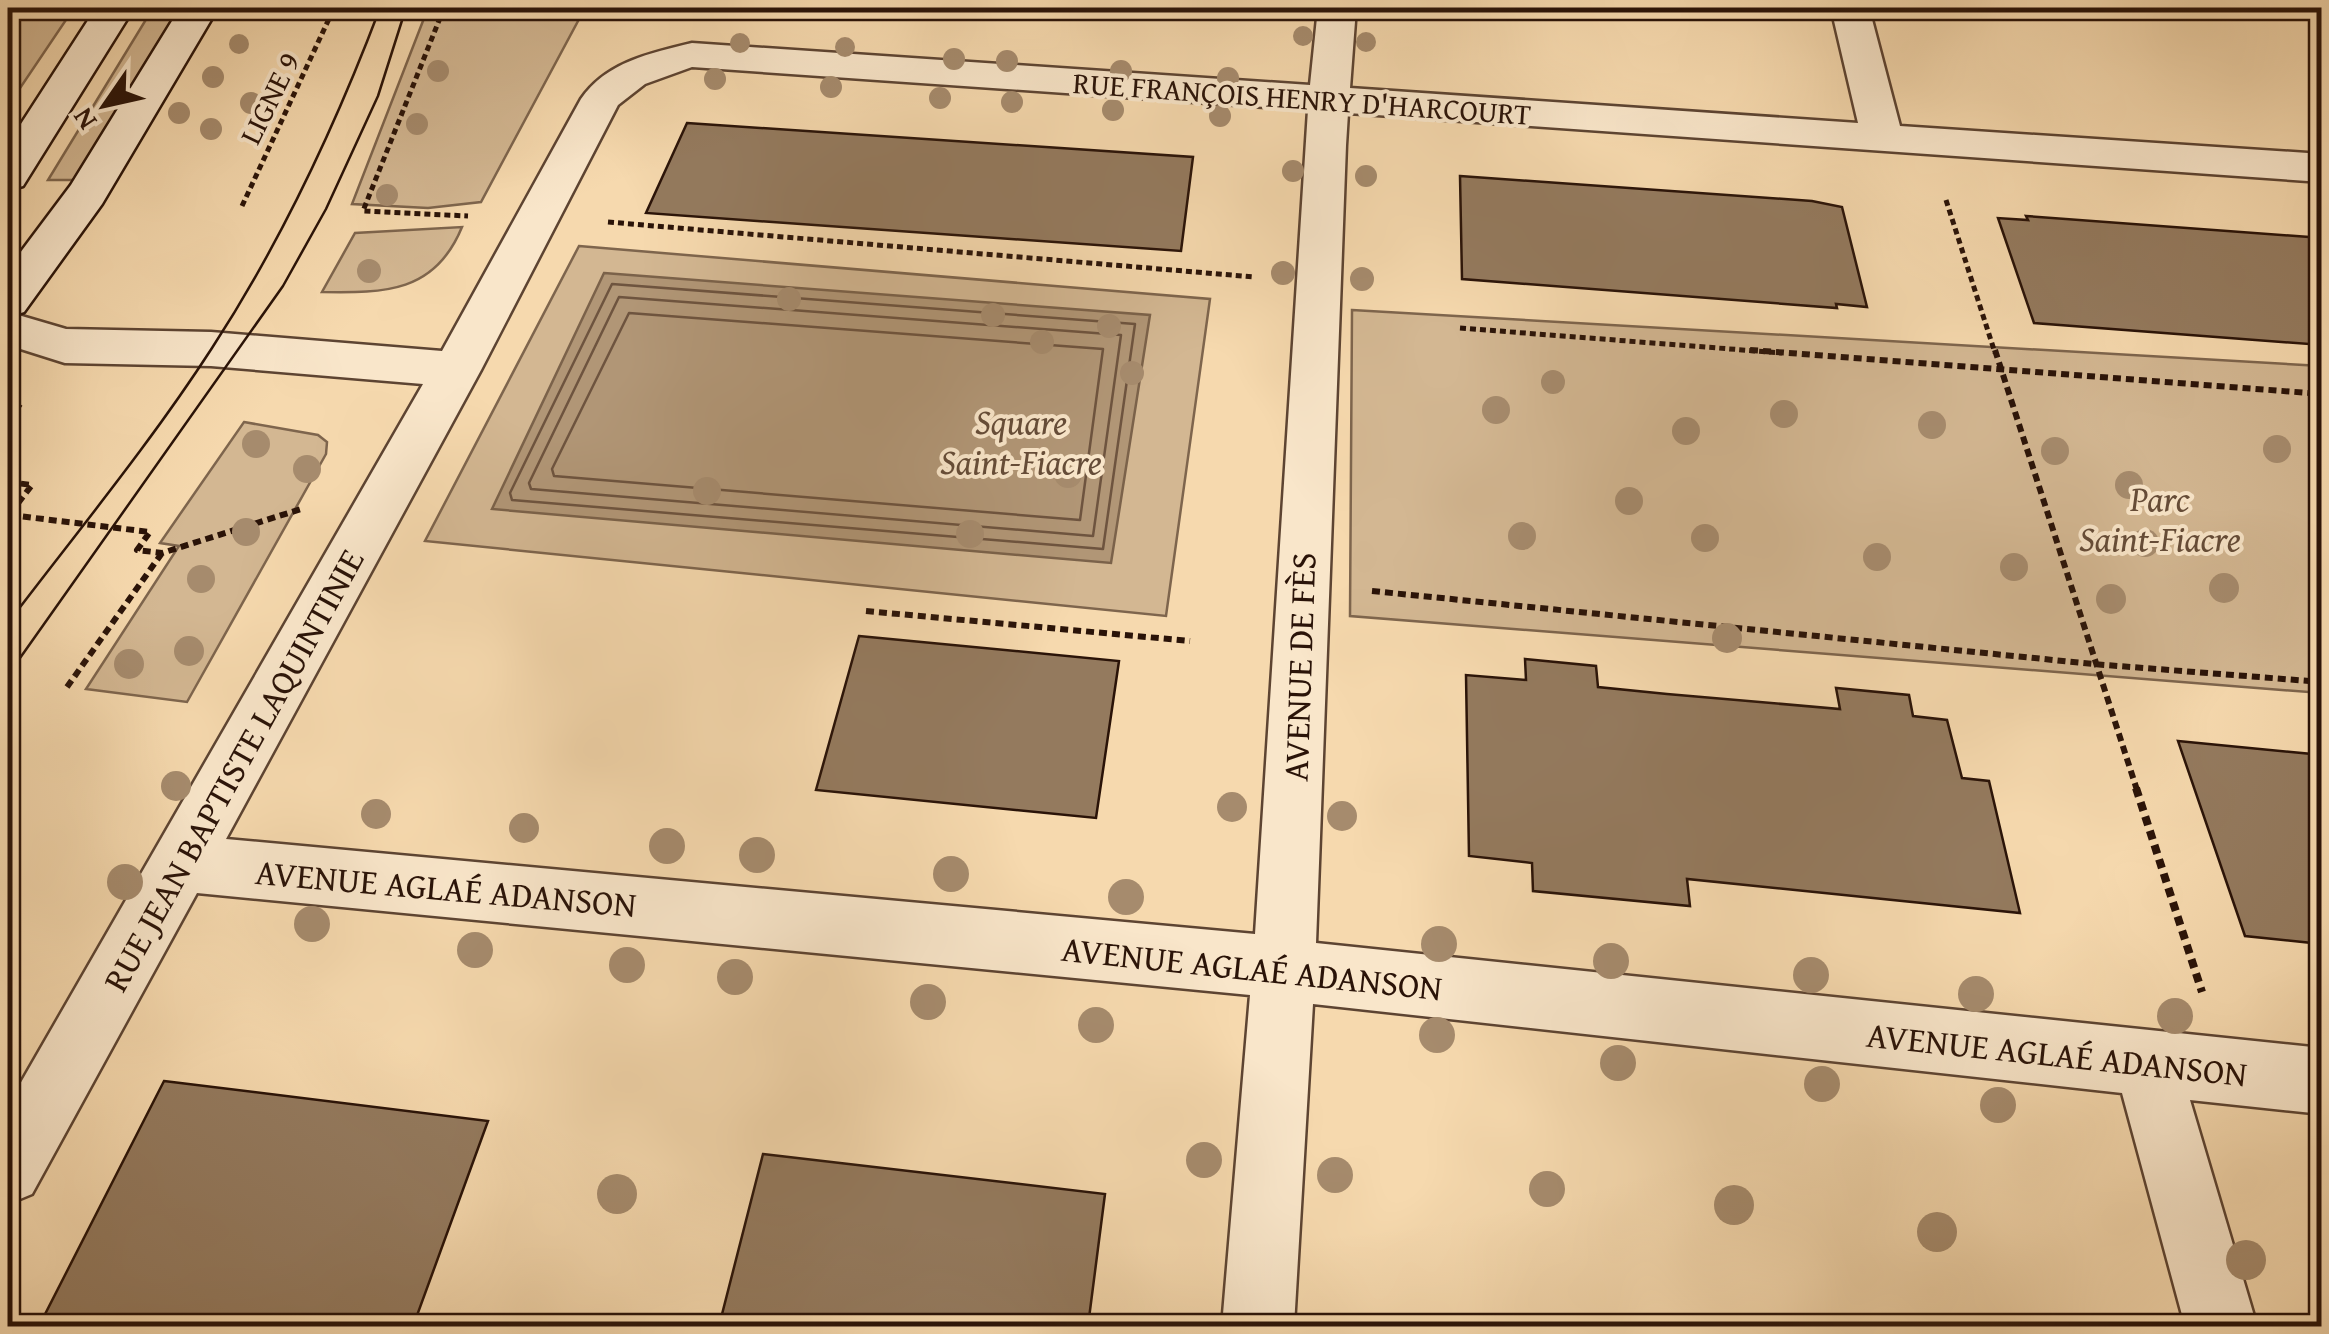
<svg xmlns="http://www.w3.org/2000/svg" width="2329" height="1334" font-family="'Gentium Book Plus',serif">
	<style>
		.green { fill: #d3b792; stroke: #7e654d; stroke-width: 2.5 }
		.water { fill: #b19676; stroke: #7b624a; stroke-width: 2.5 }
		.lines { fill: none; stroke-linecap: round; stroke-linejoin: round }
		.shore { stroke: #6e543f; stroke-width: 2.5 }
		.building { fill: #947a5e; stroke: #2a1308; stroke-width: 2.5 }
		.street-casing { stroke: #5d4432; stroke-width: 5 }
		.secondary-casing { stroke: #2a1308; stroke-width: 5 }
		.path-far2 { stroke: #2a1308; stroke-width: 5; stroke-dasharray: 6 4; stroke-linecap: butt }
		.path-far1 { stroke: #2a1308; stroke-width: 6; stroke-dasharray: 8 5; stroke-linecap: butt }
		.path { stroke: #2a1308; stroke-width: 8; stroke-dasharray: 9 6; stroke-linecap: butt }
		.street { fill: #f9e6ca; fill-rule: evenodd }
		.secondary { fill: #f9e6ca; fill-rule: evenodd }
		.tram { stroke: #2a1308; stroke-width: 2.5 }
		.tree { fill: #a68b6d }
		.labels { text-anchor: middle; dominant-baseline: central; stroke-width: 8; stroke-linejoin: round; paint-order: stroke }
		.far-street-label { font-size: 30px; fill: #2a1308; stroke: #f9e6ca }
		.park-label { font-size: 35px; font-style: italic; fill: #654c38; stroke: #f9e6ca }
		.street-label { font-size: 35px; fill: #2a1308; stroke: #f9e6ca }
	</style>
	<rect width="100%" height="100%" fill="#f6d9ae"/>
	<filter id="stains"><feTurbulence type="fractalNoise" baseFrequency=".002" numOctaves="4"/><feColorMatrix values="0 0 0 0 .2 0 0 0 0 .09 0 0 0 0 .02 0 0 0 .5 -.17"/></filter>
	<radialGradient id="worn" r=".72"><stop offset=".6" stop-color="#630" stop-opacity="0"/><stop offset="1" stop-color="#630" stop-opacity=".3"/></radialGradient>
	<!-- green -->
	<path class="green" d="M 8,8 L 74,8 L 8,106 Z
		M 153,8 L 186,8 L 82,180 L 48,180 Z
		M 428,8 L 585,8 L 481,202 L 428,208 L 352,204 Z
		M 462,227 C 435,293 385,293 322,292 L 355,233 Z
		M 579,246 L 1210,299 L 1166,616 L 425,541 Z
		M 1352,310 L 2321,366 L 2321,693 L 1350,616 Z
		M 244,422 L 318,435 L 327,442 L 326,454 L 187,702 L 86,689 L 179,546 L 160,543 Z"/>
	<!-- water -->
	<path class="water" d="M 604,273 L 1150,315 L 1111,563 L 492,509 Z"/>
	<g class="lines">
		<!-- shore -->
		<path class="shore" d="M 612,284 L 1135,324 L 1103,549 L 512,500 L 510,493 Z
			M 619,297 L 1121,335 L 1093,536 L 531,489 L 529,483 Z
			M 629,313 L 1103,349 L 1080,520 L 554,476 L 552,469 Z"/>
	</g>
	<!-- building -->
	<path class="building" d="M 687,123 L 1193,157 L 1181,251 L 646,213 Z
		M 1460,176 L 1812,201 L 1842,207 L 1867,307 L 1836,304 L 1837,308 L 1462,279 Z
		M 2026,216 L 2322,238 L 2322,345 L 2034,323 L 1998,218 L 2028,220 Z
		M 859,636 L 1119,661 L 1096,818 L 816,790 Z
		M 1525,659 L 1596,666 L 1598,687 L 1667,694 L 1840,709 L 1836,688 L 1909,695 L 1913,716 L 1947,720 L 1962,778 L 1989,781 L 2020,913 L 1687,879 L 1690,906 L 1533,891 L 1532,863 L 1469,856 L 1466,675 L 1526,680 Z
		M 2178,741 L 2322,755 L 2322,944 L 2245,936 Z
		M 164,1081 L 488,1121 L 415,1321 L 368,1317 L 365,1326 L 39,1326 Z
		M 763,1154 L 1105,1194 L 1088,1326 L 719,1326 Z"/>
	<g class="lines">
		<defs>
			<path id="street" d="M 1318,8 L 1356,8 L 1350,88 L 1858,123 L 1831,8 L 1869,8 L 1900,126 L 2322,154 L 2322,182 L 1348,113 L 1346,145 L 1316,943 L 2322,1048 L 2322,1114 L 2190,1100 L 2257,1326 L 2185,1326 L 2122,1093 L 1313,1004 L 1294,1326 L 1222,1326 L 1250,995 L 197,893 L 32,1194 L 8,1204 L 8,1105 L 423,384 L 211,366 L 65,363 L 8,345 L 8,312 L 66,329 L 211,332 L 442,351 L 581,99 C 606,62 651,53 692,43 L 1310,85 ZM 692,67 L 1308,110 L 1255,934 L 226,839 L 481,370 L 618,105 L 645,84 Z"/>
			<path id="secondary" d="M 96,8 L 134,8 L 23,186 L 8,190 L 8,144 Z
				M 180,8 L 218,8 L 102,204 L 24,312 L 8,317 L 8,269 L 71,185 Z"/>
		</defs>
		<!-- street casing -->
		<use href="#street" class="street-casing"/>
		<!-- secondary casing -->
		<use href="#secondary" class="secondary-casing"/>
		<!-- path-far2 -->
		<path class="path-far2" d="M 444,8 L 363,211 L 468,216
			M 1946,200 L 1995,353
			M 242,206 L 334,8
			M 608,222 L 1254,277
			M 1460,328 L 1782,353"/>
		<!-- path-far1 -->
		<path class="path-far1" d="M 1750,350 L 2322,394
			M 1995,350 L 2137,790
			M 8,421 L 20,404
			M 8,482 L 32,485 L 8,516
			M 10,515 L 150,532 L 137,550 L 162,553 L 301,509
			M 1372,591 L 2093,664 L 2322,682
			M 866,611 L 1190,641
			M 67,687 L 162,553"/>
		<!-- path -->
		<path class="path" d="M 2136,788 L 2202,992"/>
		<!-- street -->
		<use href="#street" class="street"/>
		<!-- secondary -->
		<use href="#secondary" class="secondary"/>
		<!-- tram -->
		<path class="tram" d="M 8,623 C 77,532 150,444 212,348 C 281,242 335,127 380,8
			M 8,675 L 283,286 L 326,209 L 378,96 L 406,8"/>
	</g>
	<!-- trees -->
	<g class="tree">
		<circle cx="1303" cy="36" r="10"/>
		<circle cx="1366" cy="42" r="10"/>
		<circle cx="740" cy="43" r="10"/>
		<circle cx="239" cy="44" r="10"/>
		<circle cx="845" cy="47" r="10"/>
		<circle cx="954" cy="59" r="11"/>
		<circle cx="1007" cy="61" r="11"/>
		<circle cx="438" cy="71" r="11"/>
		<circle cx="1121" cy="71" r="11"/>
		<circle cx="213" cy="77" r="11"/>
		<circle cx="1228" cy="78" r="11"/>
		<circle cx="715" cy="79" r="11"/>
		<circle cx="831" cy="87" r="11"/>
		<circle cx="940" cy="98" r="11"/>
		<circle cx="1012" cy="102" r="11"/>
		<circle cx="251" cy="103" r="11"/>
		<circle cx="1113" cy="110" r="11"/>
		<circle cx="179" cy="113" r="11"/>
		<circle cx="1220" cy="116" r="11"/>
		<circle cx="417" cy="124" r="11"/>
		<circle cx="211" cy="129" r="11"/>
		<circle cx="1293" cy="171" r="11"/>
		<circle cx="1366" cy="176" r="11"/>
		<circle cx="387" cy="195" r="11"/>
		<circle cx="369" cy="271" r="12"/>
		<circle cx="1283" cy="273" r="12"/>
		<circle cx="1362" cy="279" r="12"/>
		<circle cx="789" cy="299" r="12"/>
		<circle cx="993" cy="315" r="12"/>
		<circle cx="1109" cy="326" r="12"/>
		<circle cx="1042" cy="342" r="12"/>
		<circle cx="1132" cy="373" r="12"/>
		<circle cx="1553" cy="382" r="12"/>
		<circle cx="1496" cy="410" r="14"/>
		<circle cx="1784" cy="414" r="14"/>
		<circle cx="1932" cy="425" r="14"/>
		<circle cx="1686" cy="431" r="14"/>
		<circle cx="256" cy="444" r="14"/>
		<circle cx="2277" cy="449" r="14"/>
		<circle cx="2055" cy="451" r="14"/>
		<circle cx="307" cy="469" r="14"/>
		<circle cx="1068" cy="474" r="14"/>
		<circle cx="2129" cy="485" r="14"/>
		<circle cx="707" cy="491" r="14"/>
		<circle cx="1629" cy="501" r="14"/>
		<circle cx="246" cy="532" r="14"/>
		<circle cx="970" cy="534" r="14"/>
		<circle cx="1522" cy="536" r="14"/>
		<circle cx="1705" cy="538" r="14"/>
		<circle cx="2145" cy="543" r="14"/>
		<circle cx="1877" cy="557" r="14"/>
		<circle cx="2014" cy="567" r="14"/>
		<circle cx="201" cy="579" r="14"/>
		<circle cx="2224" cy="588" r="15"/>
		<circle cx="2111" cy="599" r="15"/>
		<circle cx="1727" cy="638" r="15"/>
		<circle cx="189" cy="651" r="15"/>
		<circle cx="129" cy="664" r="15"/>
		<circle cx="176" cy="786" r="15"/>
		<circle cx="1232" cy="807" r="15"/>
		<circle cx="376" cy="814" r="15"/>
		<circle cx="1342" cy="816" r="15"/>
		<circle cx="524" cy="828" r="15"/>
		<circle cx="667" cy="846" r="18"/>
		<circle cx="757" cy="855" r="18"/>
		<circle cx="951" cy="874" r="18"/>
		<circle cx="125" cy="882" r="18"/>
		<circle cx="1126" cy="897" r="18"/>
		<circle cx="312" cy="924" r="18"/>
		<circle cx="1439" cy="944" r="18"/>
		<circle cx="475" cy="950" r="18"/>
		<circle cx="1611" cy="961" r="18"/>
		<circle cx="627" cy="965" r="18"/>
		<circle cx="1811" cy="975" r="18"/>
		<circle cx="735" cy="977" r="18"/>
		<circle cx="1976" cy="994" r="18"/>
		<circle cx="928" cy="1002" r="18"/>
		<circle cx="2175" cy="1016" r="18"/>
		<circle cx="1096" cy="1025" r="18"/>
		<circle cx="1437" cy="1035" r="18"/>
		<circle cx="1618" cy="1063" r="18"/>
		<circle cx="1822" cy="1084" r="18"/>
		<circle cx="1998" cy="1105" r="18"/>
		<circle cx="1204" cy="1160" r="18"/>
		<circle cx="1335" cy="1175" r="18"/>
		<circle cx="1547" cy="1189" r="18"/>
		<circle cx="617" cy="1194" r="20"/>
		<circle cx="1734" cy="1205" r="20"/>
		<circle cx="1937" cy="1232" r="20"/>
		<circle cx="2246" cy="1260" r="20"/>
	</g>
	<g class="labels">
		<!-- far-street labels -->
		<g class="far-street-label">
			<text transform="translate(269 98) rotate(-64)">LIGNE 9</text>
			<text transform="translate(1302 98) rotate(4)">RUE FRANÇOIS HENRY D'HARCOURT</text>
		</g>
		<!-- park labels -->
		<g class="park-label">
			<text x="1021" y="421">Square<tspan x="1021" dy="40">Saint-Fiacre</tspan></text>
			<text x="2160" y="498">Parc<tspan x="2160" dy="40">Saint-Fiacre</tspan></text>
		</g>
		<!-- street labels -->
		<g class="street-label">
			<text transform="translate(1299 667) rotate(-88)">AVENUE DE FÈS</text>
			<text transform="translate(233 770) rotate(-61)">RUE JEAN BAPTISTE LAQUINTINIE</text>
			<text transform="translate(446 888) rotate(5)">AVENUE AGLAÉ ADANSON</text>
			<text transform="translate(1252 968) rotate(6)">AVENUE AGLAÉ ADANSON</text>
			<text transform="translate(2057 1054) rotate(6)">AVENUE AGLAÉ ADANSON</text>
		</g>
	</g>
	<!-- margin -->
	<rect width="2329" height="1334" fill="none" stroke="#f6d9ae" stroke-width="40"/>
	<rect x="10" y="10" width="2309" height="1314" fill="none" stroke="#2a1308" stroke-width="5"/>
	<rect x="20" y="20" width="2289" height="1294" fill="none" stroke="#2a1308" stroke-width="2.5"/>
	<!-- north arrow -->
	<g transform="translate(105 105) rotate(236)" stroke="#f9e6ca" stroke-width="8" paint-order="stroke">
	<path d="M0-8L18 38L0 25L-18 38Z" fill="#2a1308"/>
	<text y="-15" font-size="28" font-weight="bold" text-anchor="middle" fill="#2a1308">N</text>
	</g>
	<rect width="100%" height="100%" filter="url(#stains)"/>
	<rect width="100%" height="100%" fill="url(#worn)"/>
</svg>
